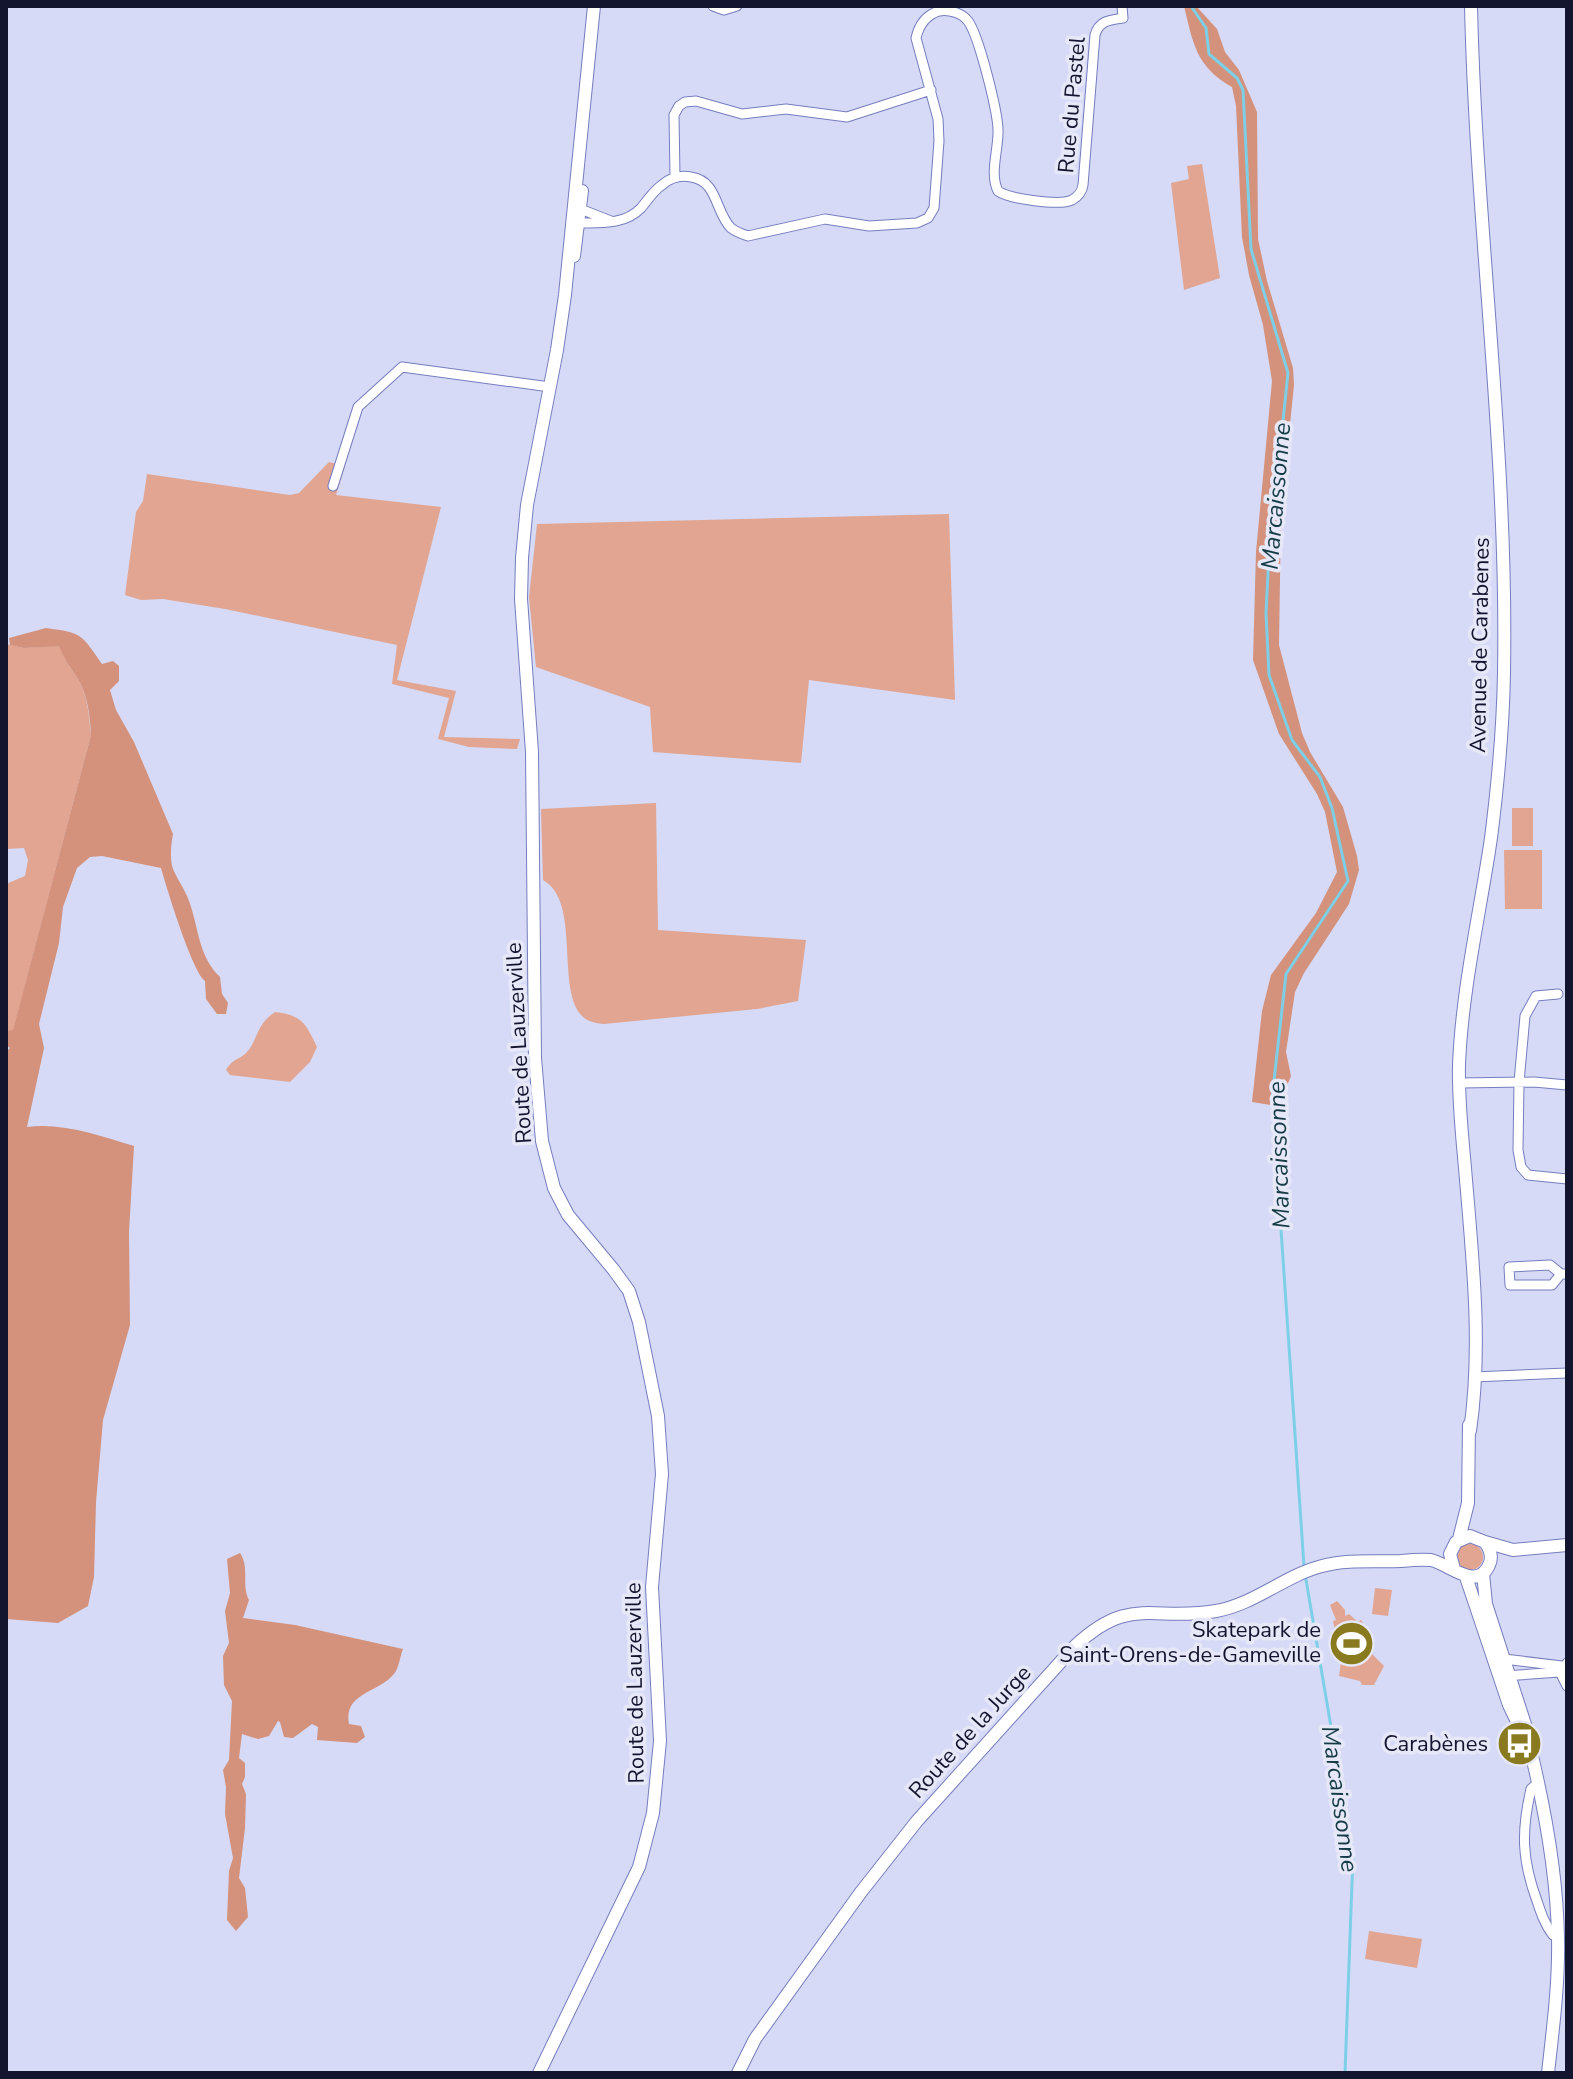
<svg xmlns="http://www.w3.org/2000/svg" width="1573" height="2079" font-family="'Nunito Sans',sans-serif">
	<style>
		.green { fill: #e1a591 }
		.forest { fill: #d4917b }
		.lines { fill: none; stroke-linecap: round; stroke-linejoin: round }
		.stream { stroke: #7dcfe7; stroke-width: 3 }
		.minor-casing { stroke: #767dbe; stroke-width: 11 }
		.tertiary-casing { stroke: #767dbe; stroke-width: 14 }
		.minor { stroke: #fff; stroke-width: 9 }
		.tertiary { stroke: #fff; stroke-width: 12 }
		.labels { text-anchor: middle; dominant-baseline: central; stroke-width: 7; stroke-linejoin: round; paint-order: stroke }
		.street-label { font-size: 22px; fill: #13142e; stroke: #e6e8f7 }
		.poi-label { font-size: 22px; fill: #13142e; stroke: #e6e8f7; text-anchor: end }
		.water-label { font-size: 24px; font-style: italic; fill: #153b46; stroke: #e6e8f7 }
	</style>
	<rect width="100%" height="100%" fill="#d6daf7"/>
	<!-- green -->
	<path class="green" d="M 1202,164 L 1220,278 L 1184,290 L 1171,183 L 1189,179 L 1187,166 Z
		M 329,462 L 345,466 L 336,495 L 441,507 L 397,680 L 456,691 L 444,737 L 520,739 L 517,749 L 469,747 L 438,739 L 449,698 L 392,684 L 397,645 L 225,609 L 163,599 L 141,600 L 125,595 L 136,512 L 143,501 L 147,474 L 290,495 L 299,493 Z
		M 949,514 L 955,700 L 809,680 L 801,763 L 653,752 L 650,707 L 536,667 L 529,597 L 537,524 Z
		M 6,644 L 24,648 L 59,645 C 64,659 70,667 78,679 C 88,696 89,716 91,735 L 13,1031 L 6,1031 L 6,884 L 25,876 L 28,860 L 24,848 L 6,849 Z
		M 656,803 L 658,930 L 806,940 L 798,1001 L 757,1009 L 604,1024 C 596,1023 587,1022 581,1015 C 556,986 581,901 543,880 L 541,809 Z
		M 1512,808 L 1533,808 L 1533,846 L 1512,846 Z
		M 1504,850 L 1542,850 L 1542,909 L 1505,909 Z
		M 275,1012 C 302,1015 306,1024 317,1047 L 310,1062 L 290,1082 L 230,1075 L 226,1070 C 233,1059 236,1061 245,1054 C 258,1042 255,1025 275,1012 Z
		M1457 1557a13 13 0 1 1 26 0a13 13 0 1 1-26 0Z
		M 1375,1588 L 1392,1590 L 1388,1616 L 1372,1614 Z
		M 1337,1601 L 1345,1610 L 1345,1616 L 1349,1614 L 1358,1622 L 1361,1620 L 1364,1625 L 1363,1633 L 1368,1638 L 1366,1648 L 1384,1666 L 1374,1685 L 1362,1685 L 1360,1681 L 1339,1676 L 1341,1662 L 1333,1621 L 1336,1620 L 1330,1605 Z
		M 1369,1931 L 1422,1939 L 1417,1968 L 1365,1959 Z"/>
	<!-- forest -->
	<path class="forest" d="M 1184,6 L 1196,6 L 1217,29 L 1225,52 L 1239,70 L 1257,112 L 1258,239 L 1267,281 L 1293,368 L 1294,385 L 1281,513 L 1279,645 L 1302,733 L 1310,752 L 1343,807 L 1357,856 L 1359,870 L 1349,904 L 1304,973 L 1295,992 L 1286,1052 L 1291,1076 L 1286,1088 L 1284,1107 L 1252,1102 L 1262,1011 L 1271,975 L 1316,913 L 1337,872 L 1325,812 L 1317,794 L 1279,734 L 1253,660 L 1256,552 L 1272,381 L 1263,325 L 1249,275 L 1242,237 L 1236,106 L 1232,87 C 1196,67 1193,43 1184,6 Z
		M 46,628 C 83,633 81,634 102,664 L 113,661 L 119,666 L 119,681 L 110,690 L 116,710 L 134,742 L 173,834 C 171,845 170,856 172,866 C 176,878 185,889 189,901 C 199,928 198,956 220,977 L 222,994 L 228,1003 L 226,1014 L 217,1014 L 206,999 L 205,981 C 192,971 167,889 161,868 L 102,856 L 90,857 L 77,868 L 63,907 L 59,943 L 39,1024 L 44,1048 L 27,1127 C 62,1122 101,1136 134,1146 L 129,1232 L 130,1325 L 103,1420 L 96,1502 L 94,1577 L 88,1606 L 58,1623 L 6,1619 L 6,1052 L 10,1048 L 6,1045 L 6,1031 L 13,1030 L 91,735 C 90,716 88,696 78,679 C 70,667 64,659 59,646 L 24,648 L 10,645 L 9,638 Z
		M 240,1553 C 250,1568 241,1585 249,1600 L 243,1618 L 295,1625 L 403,1649 C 400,1656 399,1668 394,1674 C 378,1693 343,1693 349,1724 L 361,1726 L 365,1737 L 357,1743 L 317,1740 L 318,1727 L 312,1724 L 293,1738 L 284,1737 L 280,1722 L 278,1721 L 269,1736 L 258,1739 L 242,1734 L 239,1758 L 245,1763 L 245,1777 L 242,1784 L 246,1794 L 245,1828 L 239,1878 L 245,1888 L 248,1917 L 236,1931 L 227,1920 L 229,1871 L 233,1858 L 225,1814 L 226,1787 L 223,1770 L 229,1760 L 232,1701 L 224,1685 L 223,1656 L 229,1643 L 225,1611 L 230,1593 L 227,1559 Z"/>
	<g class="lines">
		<!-- stream -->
		<path class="stream" d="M 1191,6 L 1206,28 L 1209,54 L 1237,78 L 1243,90 L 1251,249 L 1288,373 L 1269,554 L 1266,613 L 1269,675 L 1292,740 L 1320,777 L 1332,808 L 1348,881 L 1286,974 L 1272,1098 L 1304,1566
			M 1305,1574 L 1353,1856 L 1345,2073"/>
		<defs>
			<path id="minor" d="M 713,6 L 724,10 L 737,6
				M 675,177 L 674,115 L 679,106 L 685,102 L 696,101 L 742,114 L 786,109 L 847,117 L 931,90
				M 611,221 L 583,210 L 572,215 L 583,223 C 603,223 626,224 641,208 C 648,200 653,191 662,185 C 670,178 680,175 691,177 C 718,181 715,212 731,228 C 736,232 742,234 748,236 L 825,219 L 869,226 L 917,223 L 928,218 L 934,208 L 939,141 L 938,119 L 916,38 C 919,25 926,15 939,11 C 949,9 962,13 968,21 C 979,36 997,109 998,129 C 999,149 989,173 998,191 C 1009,199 1060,206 1072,200 C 1079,196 1082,192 1083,185 L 1095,35 C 1099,20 1111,20 1123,18 L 1122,6
				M 333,486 L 358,407 L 402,367 L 550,387
				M 1558,994 L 1536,996 L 1525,1016 L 1519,1082 L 1518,1150 L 1521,1167 L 1528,1175 L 1567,1179
				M 1459,1083 L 1534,1082 L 1567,1085
				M 1561,1274 L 1552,1285 L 1510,1285 L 1509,1267 L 1550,1265 L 1561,1274 L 1567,1274
				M 1474,1377 L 1567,1373
				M 1504,1659 L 1562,1666
				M 1560,1672 L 1567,1686
				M 1504,1676 L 1560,1672 L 1567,1663
				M 1538,1783 L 1531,1789 C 1521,1832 1522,1860 1537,1901 C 1541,1913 1545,1925 1553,1935 L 1558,1936"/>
			<path id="tertiary" d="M 574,256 L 582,191
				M 1470,1431 C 1482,1349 1473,1262 1466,1180 C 1463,1142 1458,1104 1459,1065 C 1462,989 1480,913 1491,838 C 1498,783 1503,728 1504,673 C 1508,450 1476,229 1471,6
				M 1459,1539 L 1468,1503 L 1469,1425
				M 1485,1542 L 1513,1550 L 1567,1545
				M 1483,1573 L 1486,1604 L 1532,1746 L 1532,1756 C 1546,1815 1557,1877 1558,1938 C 1559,1983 1553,2028 1548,2073
				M 1466,1577 L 1509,1705 L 1520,1728
				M 539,2073 L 639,1867 L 653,1813 L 660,1741 L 652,1587 L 662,1474 L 658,1416 L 639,1322 L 629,1291 L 613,1269 L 568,1215 L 554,1188 L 542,1141 L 535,1058 L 532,752 L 521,599 L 522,558 L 527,505 L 557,350 L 565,295 L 594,6
				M 738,2073 L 755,2039 L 861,1892 L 917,1821 L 1074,1647 C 1130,1594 1152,1622 1216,1611 C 1255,1604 1286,1575 1322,1566 C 1346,1559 1375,1562 1401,1561 C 1411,1560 1422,1559 1431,1560 C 1449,1564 1477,1592 1489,1565 C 1493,1557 1490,1549 1485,1542 L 1470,1536 L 1456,1542 L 1450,1554 L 1454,1569"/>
		</defs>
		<!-- minor casing -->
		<use href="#minor" class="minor-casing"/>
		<!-- tertiary casing -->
		<use href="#tertiary" class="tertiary-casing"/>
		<!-- minor -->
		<use href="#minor" class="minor"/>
		<!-- tertiary -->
		<use href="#tertiary" class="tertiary"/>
	</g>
	<!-- icons -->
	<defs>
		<symbol id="stadium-disc" viewBox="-11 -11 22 22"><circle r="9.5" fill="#8a7a1f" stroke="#e6e8f7"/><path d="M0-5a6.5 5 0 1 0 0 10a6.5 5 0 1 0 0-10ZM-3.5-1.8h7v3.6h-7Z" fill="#fff"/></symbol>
		<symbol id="bus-disc" viewBox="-11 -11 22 22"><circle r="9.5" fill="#8a7a1f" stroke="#e6e8f7"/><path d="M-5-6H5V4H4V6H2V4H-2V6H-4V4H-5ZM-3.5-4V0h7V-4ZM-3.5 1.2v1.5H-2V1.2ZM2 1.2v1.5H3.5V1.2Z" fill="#fff"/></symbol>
	</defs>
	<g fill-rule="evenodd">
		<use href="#stadium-disc" x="1326" y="1618" width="51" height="51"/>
		<use href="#bus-disc" x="1494" y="1718" width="51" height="51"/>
	</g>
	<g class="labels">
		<!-- street labels -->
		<g class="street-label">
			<text transform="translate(1072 105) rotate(-85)">Rue du Pastel</text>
			<text transform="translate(1480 645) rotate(-89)">Avenue de Carabenes</text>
			<text transform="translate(519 1043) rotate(-93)">Route de Lauzerville</text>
			<text transform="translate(635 1683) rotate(-91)">Route de Lauzerville</text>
			<text transform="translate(970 1732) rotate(-48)">Route de la Jurge</text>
		</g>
		<!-- poi labels -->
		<g class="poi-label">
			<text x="1321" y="1630">Skatepark de<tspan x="1321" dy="25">Saint-Orens-de-Gameville</tspan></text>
			<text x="1488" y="1744">Carabènes</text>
		</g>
		<!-- water labels -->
		<g class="water-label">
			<text transform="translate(1276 496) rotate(-85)">Marcaissonne</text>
			<text transform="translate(1279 1155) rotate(-92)">Marcaissonne</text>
			<text transform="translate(1340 1799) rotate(82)">Marcaissonne</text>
		</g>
	</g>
	<!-- border -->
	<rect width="1573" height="2079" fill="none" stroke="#13142e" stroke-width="16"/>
</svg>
